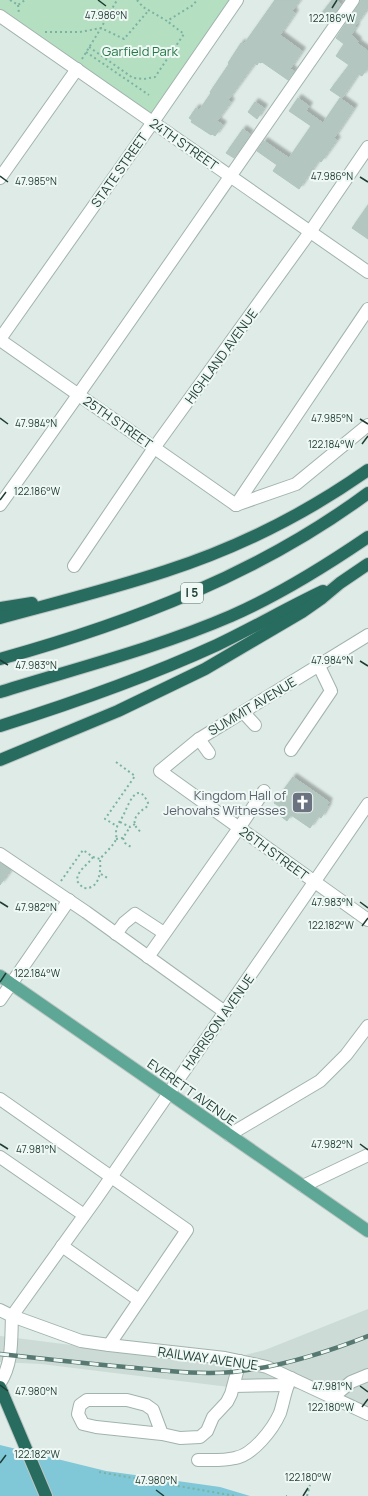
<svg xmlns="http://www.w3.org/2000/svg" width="368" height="1496" viewBox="0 0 368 1496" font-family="Manrope,sans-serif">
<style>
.built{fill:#ccdbd5}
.green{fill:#b4dfc1}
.water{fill:#80c7d7}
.building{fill:#b3c6bf;stroke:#b0c6bd;filter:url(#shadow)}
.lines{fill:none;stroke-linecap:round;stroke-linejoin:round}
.minor-casing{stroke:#a1b3ad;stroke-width:14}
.major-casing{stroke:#bcc5c2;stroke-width:14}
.highway-casing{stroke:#bcc5c2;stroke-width:14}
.path{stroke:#7bb2a3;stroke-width:2;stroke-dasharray:2 3;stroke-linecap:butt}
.minor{stroke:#fff;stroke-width:12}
.major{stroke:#5ea695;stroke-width:12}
.highway{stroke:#276c5f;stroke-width:12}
.rail-casing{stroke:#587971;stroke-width:4.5}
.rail{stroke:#eff8f4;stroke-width:3;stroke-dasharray:9;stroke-linecap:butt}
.ticks{fill:none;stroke:#1e3d35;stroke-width:1.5}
.labels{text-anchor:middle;stroke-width:4;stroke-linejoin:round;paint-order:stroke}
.shield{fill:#eff8f4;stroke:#5d756e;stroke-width:1}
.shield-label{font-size:12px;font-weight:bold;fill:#1e3d35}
.park-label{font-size:13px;fill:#247847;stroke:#eff8f4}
.street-label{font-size:13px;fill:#1e3d35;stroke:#eff8f4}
.worship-label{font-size:13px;fill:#5b616d;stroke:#eff8f4;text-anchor:end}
.ticks-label{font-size:10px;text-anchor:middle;fill:#1e3d35;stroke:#eff8f4;stroke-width:4;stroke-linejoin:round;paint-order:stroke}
</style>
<defs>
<filter id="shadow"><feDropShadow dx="3.5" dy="-3.5" stdDeviation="1" flood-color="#0004"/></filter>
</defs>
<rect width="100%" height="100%" fill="#deebe6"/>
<g class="built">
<polygon points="368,1309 368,1375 351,1382 270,1392 41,1364 0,1362 0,1336 190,1360 225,1360 265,1350"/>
<polygon points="368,1382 368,1414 333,1397"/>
</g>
<polygon class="green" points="0,0 237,0 153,122 0,16"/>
<polygon class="water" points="0,1445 106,1471 220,1487 250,1496 0,1496"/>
<g class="building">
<polygon points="275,0 300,0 292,11 295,13 280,35 302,51 290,69 294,71 288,80 262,62 261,63 259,62 257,65 255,63 228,100 231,102 217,121 223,125 215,136 212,134 211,135 191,122 192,120 189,118 196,108 199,110 200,109 211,93 210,92 229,64 228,63 241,43 244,44"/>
<polygon points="332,0 336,0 341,4 327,24 318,18"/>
<polygon points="361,0 368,0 368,8 355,26 356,27 351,35 358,41 357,43 368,51 368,67 362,76 358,74 342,98 330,90 349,65 336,56 344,44 336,38 359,4"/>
<polygon points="298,98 309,106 306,111 323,123 340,98 354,108 334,138 337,140 321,162 319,160 299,189 273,171 277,165 257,151 264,141 289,158 311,126 289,111"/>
<polygon points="255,102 264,108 257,119 248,112"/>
<polygon points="243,129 250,134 234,158 226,153"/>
<polygon points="368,205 368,239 352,228"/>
<polygon points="293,777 329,802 327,805 328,806 321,818 318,816 310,828 291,815 287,821 278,814 282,808 274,803"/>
<polygon points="0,863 11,870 0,885"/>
</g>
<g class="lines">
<defs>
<g id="minor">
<polyline points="0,16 368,272"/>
<polyline points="0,178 77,69"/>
<polyline points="0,339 153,122 237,0"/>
<polyline points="0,340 236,505"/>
<path d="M0 505C120 338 235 168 353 0"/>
<polyline points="236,505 368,309"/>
<polyline points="236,505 296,484 368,425"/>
<polyline points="74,566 154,448 310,232 368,147"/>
<polyline points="368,635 199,739 160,771 368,920"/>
<polyline points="243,712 255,725"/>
<polyline points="199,739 209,753"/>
<polyline points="291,750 331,691 319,666"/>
<polyline points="0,854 86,912 225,1012"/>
<polyline points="116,934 124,923 135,914 164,933"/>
<polyline points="148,957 239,828 264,791"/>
<polyline points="0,1000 69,900"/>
<polyline points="0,1099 187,1230 109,1345"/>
<polyline points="229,1135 320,1081 346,1055 368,1026"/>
<polyline points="0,1157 84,1215"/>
<polyline points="303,1186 368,1155"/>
<polyline points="62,1246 139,1300"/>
<polyline points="0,1310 12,1316 81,1341 109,1345 225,1358 267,1367 368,1414"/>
<polyline points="12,1316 96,1199 368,804"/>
<path d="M0 1383C13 1363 11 1339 12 1316"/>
<polyline points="234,1386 287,1385"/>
<polyline points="333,1397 351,1382 368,1375"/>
<polyline points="162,1434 153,1410 146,1405 127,1400 87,1400 80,1405 78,1414 83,1424 96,1427 162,1434 180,1438 200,1437 207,1431 213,1417 227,1402 231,1394 240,1361"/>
<path d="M198 1460C210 1460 223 1461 235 1458 253 1455 273 1429 280 1413 284 1401 285 1389 291 1378"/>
</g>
<polyline id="major" points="0,976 368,1231"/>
<g id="highway">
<polyline points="0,608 32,603"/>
<path d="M0 618C55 603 111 589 166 571 237 548 307 513 368 470"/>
<path d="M0 659C130 623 259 574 368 493"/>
<path d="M0 692C77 668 157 648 231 616 279 595 324 567 368 537"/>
<path d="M0 726C73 703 147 677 217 645 253 628 287 608 323 591"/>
<polyline points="0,760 118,711 205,669 302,612 322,598 340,583 368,564"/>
<polyline points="0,1387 46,1496"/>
</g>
</defs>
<use href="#minor" class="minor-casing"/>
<use href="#major" class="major-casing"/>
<use href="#highway" class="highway-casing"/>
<g class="path">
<polyline points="10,0 18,5 25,0"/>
<polyline points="137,0 143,7 167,21 193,5 197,0"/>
<polyline points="18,5 19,14"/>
<polyline points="45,32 80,32 101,28 117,0"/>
<polyline points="89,47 133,78 144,79 155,77 184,34 167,21"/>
<polyline points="86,52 149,95"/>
<polyline points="82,59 101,28 124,39 149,10"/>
<polyline points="116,762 135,776 105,819 117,826"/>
<polyline points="120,822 130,827 135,824"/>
<polyline points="123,838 125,843 131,847"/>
<polyline points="116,839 123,838 130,827"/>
<path d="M93 857C87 866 77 870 77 881L83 888C100 890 101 871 100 859"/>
<polyline points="101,874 109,879"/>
<path d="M61 881 83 850 93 857 100 859C104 854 115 844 116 839 117 835 115 831 117 827 118 823 121 820 123 816 128 806 137 778 148 803V806C137 813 128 822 141 832"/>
<polyline points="99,1472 235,1496"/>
<polyline points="286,1496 287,1496"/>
<polyline points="307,1496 310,1485"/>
</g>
<use href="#minor" class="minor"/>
<use href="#major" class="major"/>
<use href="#highway" class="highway"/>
<defs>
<path id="rail" d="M0 1354C45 1359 91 1364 136 1368 168 1371 201 1375 233 1372 280 1367 325 1353 368 1336"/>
</defs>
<use href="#rail" class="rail-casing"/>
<use href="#rail" class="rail"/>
</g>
<path class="ticks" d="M98 0 106 6M332 8 337 0M0 176 8 182M360 177 368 182M0 418 8 424M360 419 368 424M362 444 368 436M0 500 6 492M0 660 8 665M360 661 368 666M0 902 8 907M360 902 368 908M362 926 368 918M0 982 6 973M0 1144 8 1149M360 1144 368 1150M0 1385 8 1391M360 1386 368 1392M362 1407 368 1399M0 1463 6 1455M156 1490 164 1496M303 1496 308 1488"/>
<defs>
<symbol id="church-square" viewBox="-11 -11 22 22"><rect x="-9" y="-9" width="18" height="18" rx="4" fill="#6b7280" stroke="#eff8f4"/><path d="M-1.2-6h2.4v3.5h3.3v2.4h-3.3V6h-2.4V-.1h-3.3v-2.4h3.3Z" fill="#fff"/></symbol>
</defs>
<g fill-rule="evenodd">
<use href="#church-square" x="290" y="790" width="25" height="25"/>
</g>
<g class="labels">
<rect class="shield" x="181" y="583" width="22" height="20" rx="3"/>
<g class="shield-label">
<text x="192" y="597">I 5</text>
</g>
<g class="park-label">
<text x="140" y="56">Garfield Park</text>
</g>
<g class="street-label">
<text transform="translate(184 144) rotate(35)" y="5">24TH STREET</text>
<text transform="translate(119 170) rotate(-55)" y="5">STATE STREET</text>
<text transform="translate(221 356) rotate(-54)" y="5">HIGHLAND AVENUE</text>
<text transform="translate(118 422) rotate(35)" y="5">25TH STREET</text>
<text transform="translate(252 706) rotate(-31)" y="5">SUMMIT AVENUE</text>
<text transform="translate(274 853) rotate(36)" y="5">26TH STREET</text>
<text transform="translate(218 1022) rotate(-55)" y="5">HARRISON AVENUE</text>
<text transform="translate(192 1092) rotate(35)" y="5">EVERETT AVENUE</text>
<text transform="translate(208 1358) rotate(8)" y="5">RAILWAY AVENUE</text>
</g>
<g class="worship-label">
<text x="286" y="800">Kingdom Hall of<tspan x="286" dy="15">Jehovahs Witnesses</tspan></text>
</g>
</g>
<g class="ticks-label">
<text x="106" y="19">47.986°N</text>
<text x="332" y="22">122.186°W</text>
<text x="332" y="180">47.986°N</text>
<text x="36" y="185">47.985°N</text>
<text x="332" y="422">47.985°N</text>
<text x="36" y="427">47.984°N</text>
<text x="331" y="448">122.184°W</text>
<text x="37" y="495">122.186°W</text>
<text x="332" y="664">47.984°N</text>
<text x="36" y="669">47.983°N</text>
<text x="332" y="906">47.983°N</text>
<text x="36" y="911">47.982°N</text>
<text x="331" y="929">122.182°W</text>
<text x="37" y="977">122.184°W</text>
<text x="332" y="1148">47.982°N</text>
<text x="36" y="1153">47.981°N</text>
<text x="332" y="1390">47.981°N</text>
<text x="36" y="1395">47.980°N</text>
<text x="331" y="1411">122.180°W</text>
<text x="37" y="1458">122.182°W</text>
<text x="308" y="1481">122.180°W</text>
<text x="156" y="1484">47.980°N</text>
</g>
</svg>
